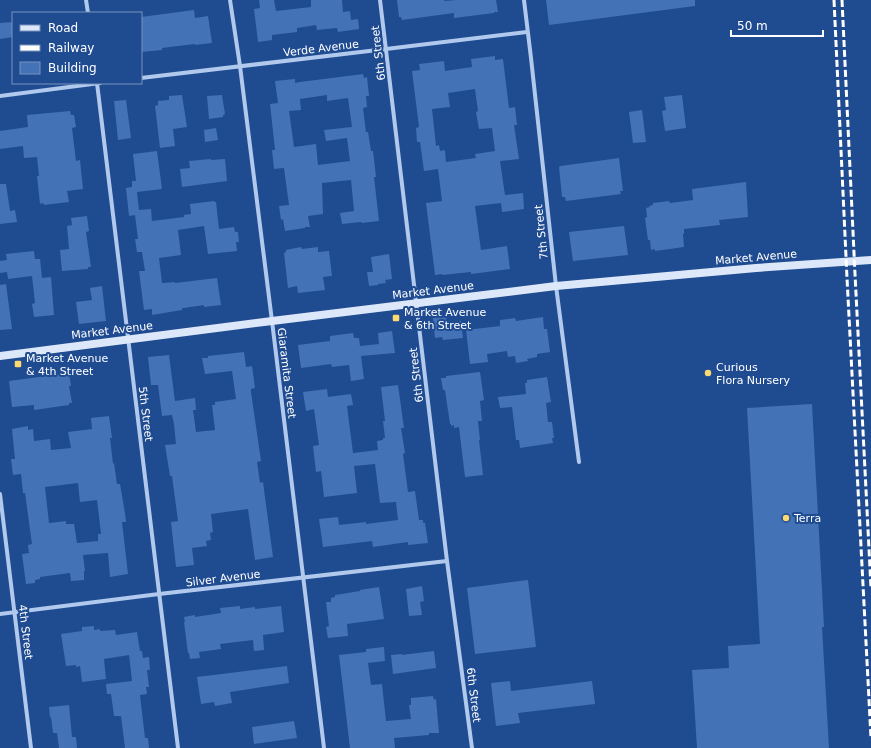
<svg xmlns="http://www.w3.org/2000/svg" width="871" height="748" viewBox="0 0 871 748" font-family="'DejaVu Sans',sans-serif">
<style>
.building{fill:#4372b7;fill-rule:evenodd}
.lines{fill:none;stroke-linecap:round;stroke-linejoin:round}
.street{stroke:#b0c9ed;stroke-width:4}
.secondary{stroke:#dce8fa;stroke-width:8}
.rail{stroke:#fff;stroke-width:3;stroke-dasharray:7 3;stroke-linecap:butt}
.poi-dot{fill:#fcda70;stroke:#1f4b91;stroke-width:1.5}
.labels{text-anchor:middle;stroke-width:4;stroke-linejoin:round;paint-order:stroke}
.street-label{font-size:11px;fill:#fff;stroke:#1f4b91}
.poi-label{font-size:11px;fill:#fff;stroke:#1f4b91;text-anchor:start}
</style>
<rect width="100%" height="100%" fill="#1f4b91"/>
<g class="building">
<polygon points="259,0 274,0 276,11 311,7 311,0 342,0 343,12 350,11 351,20 358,19 359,29 338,32 337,28 317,30 316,25 297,28 297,32 272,35 272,40 258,42 254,9 260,8"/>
<polygon points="397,0 444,0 445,1 456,0 496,0 498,12 494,12 494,13 454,18 454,13 402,20 401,17 399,17"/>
<polygon points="546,0 695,0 695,6 549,25"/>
<polygon points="194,10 195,18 208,16 212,43 195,45 195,44 162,48 162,50 141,52 141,17"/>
<polygon points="13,22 13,37 0,39 0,23"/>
<path d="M495 56V60L503 59 509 108 515 107 517 125H514L519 159 500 161 505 195 523 193 524 209 502 212 501 203 475 206 481 250 507 246 510 269 471 274V272L442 275V274L435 275 426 203 442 201 438 169 424 171 420 142H417L416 128 419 127 412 71 420 70 419 64 444 61 445 71 472 67 471 59ZM475 89 478 111 476 112 479 129 492 128 495 151 475 154 476 158 446 162 445 150 440 151 439 145 436 146 432 109 450 107 448 93Z"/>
<path d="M363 74 364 78 367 77 369 96H366L367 107 363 108 366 132H368L371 151H373L376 177H374L379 221 362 223 361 222 342 224 340 213 354 211 351 180 322 183 323 214 308 216 310 227H305V228L285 231 283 219 281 220 279 206 289 205 284 168 274 169 272 150H275L270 104 278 103 275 81 295 79V83L300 82ZM327 95V101L348 98 352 127 324 130 326 141 347 138 350 161 318 165 316 144 294 147 289 111 301 110 300 99Z"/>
<polygon points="182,95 187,127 173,129 175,146 160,148 155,106 158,105 158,101 169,100 169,96"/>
<polygon points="222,95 225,114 223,115 223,117 209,119 207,96"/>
<polygon points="682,95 686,128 665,131 662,111 666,110 664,97"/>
<polygon points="126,100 131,138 118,140 114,101"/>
<polygon points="642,110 646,142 633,143 629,112"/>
<polygon points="70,111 71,115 74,115 76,127 72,128 76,161 80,160 83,189 67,191 69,202 44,205 43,203 40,204 37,176 39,176 37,157 24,158 23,146 0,149 0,131 28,127 27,115"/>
<polygon points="216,128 218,140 205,142 204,130"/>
<polygon points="157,151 162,189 137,192 139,210 151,209 152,221 184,217 184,215 191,214 190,204 214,201 215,202 216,202 219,229 234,227 235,232 238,232 239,242 236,242 237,251 208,254 204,226 178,230 181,255 159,258 162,283 175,282 175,283 217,278 221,305 204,307 204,305 184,308 182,308 182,310 152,315 152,309 144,310 139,271 145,271 142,252 137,252 135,239 138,239 135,215 129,216 126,188 132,187 132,181 136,181 133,154"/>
<polygon points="619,158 623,191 620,191 621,194 566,201 565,197 562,197 559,167 561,166"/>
<polygon points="211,159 211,160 225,159 227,181 182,187 180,169 190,168 189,161"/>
<polygon points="746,182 748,217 719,220 720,225 684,229 684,234 683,234 684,247 655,251 655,249 651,250 650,240 648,240 645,218 647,217 646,208 650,207 649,206 653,205 653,203 669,201 670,203 693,200 692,189"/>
<polygon points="0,184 6,184 10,211 15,210 17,222 0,224"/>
<polygon points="87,216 89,231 86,232 91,267 88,267 88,269 62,271 60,250 69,249 67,226 72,225 71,218"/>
<polygon points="624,226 628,255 573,261 569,232"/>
<polygon points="301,247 302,249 318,247 318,252 329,251 332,276 323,277 325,290 298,293 297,286 288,288 284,253 286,252 286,250"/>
<polygon points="34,251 35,259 40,259 42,278 51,277 54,315 34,317 32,304 35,303 32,276 8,279 7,272 0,273 0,261 7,260 6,254"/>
<polygon points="389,254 392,279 385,280 386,283 378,284 378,285 369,286 367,272 373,272 371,257"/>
<polygon points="6,284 12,329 0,330 0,285"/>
<polygon points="102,286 106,321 79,324 76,302 92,300 90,288"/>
<polygon points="446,317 447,323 461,321 463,338 443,340 442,337 435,338 433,318"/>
<polygon points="543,317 544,329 547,329 550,352 537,354 537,357 527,359 528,361 516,363 515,356 508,357 507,351 487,354 488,362 470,364 466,330 500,326 500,320 515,318 516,321"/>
<polygon points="392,331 395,353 361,356 364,379 351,381 349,365 332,367 331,364 301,368 298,345 330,341 330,336 353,333 354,338 359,338 360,346 379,344 378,333"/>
<polygon points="244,352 246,367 252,366 255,388 251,389 251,392 261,461 257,462 260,483 263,482 273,557 255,560 248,509 211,514 213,532 210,533 211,540 206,541 207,546 192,548 194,565 176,567 171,522 178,521 172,476 170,476 165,445 176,444 174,424 172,415 162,416 158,385 151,385 148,357 169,355 175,401 195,398 196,410 193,410 196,432 215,430 212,405 215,405 215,402 236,399 232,371 205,374 202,358 208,358 208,356"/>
<polygon points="480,372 484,400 480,401 482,421 478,421 480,440 479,440 483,475 465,477 459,427 454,428 454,425 451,426 451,424 450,424 445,390 443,390 441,378 446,378 446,376"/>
<polygon points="69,373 71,386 69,386 72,403 69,403 69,405 34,410 34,405 12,407 9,381"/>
<polygon points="547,377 551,402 546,403 548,422 552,422 554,438 552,438 553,443 520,448 519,440 516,440 512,407 500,408 498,397 526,394 525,383 527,383 527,380"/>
<polygon points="398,385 404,428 401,428 405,453 403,454 408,492 415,491 419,520 423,520 423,523 425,523 428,543 408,545 408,542 373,547 372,541 323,547 319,519 338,517 339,525 366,522 366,524 398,520 396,502 380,503 375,464 354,466 357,493 324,497 321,471 316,472 313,446 319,445 314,409 306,411 303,392 327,389 328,397 351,394 353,405 347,406 353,453 378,450 377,441 383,440 383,438 385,438 383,421 385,421 381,387"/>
<polygon points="812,404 824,627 822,627 829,748 697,748 692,670 729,668 728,646 760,644 747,408"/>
<path d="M109 416 112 438H110L113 464 114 463 117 484H120L125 513 126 522H122L128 574 110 577 108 553 83 555 85 571H84V580L71 581 70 573 40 577V579L35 580V583L26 584 22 554 29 553 28 545 32 544 25 493H23L21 474 13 475 11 459H15L12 429 28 426V430L33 429 34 441 50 439 51 450 71 448 68 432 92 429 91 418ZM78 483 80 502 97 500 101 534H98V541L77 543 74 524H66V521L49 523 45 487Z"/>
<polygon points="528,580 536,647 475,654 467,588"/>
<polygon points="422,586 424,601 420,602 422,615 409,616 406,589"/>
<polygon points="379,587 384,619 347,624 348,636 328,638 326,627 329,626 326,602 331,602 331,598 335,597 335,595 360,591 360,590"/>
<polygon points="240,606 240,609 255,607 255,609 281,606 284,632 263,635 264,650 254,651 253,640 220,644 221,649 199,652 200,658 190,659 189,653 188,653 184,622 185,622 184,617 195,615 195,617 221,613 220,608"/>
<polygon points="94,626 94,630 100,629 100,631 115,630 116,635 137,632 140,651 142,651 143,658 149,657 150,670 147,670 149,687 146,687 147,694 140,695 145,738 148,738 149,748 125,748 121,716 114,716 111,694 107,694 106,684 132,681 129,655 104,659 106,679 82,682 80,666 76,667 76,665 66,666 61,634 82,631 82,627"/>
<polygon points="384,647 385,661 368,663 371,685 382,684 386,721 411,719 409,705 411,705 411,698 433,696 434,700 436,699 439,733 429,733 429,735 394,738 395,748 350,748 339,655 366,652 366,649"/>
<polygon points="434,651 436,668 393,674 391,655 402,654 402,655"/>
<polygon points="287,666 289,683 230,692 232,703 215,706 214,702 201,704 197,677"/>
<polygon points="510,681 511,691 592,681 595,704 518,713 520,723 496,726 491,683"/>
<polygon points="69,705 72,737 76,737 77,748 59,748 57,733 53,733 51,717 50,718 49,707"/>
<polygon points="294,721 297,738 254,744 252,727"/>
</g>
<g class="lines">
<g class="street">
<polyline points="86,0 88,13"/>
<polyline points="230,0 240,66 272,321 324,748"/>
<polyline points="380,0 447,561 472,748"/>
<polyline points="524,0 531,58 556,286 579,462"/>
<polyline points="141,78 386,49 527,32"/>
<polyline points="97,83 178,748"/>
<polyline points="0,96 100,83"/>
<polyline points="0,494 31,748"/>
<polyline points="0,614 159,594 447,561"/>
</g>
<polyline class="secondary" points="0,356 272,321 556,286 756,268 871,260"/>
<g class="rail">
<polyline points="834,0 847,278 871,738"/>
<polyline points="842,0 855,274 871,588"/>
</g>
</g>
<g class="poi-dot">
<rect x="392" y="314" width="8" height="8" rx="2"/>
<rect x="14" y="360" width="8" height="8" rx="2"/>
<circle cx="708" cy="373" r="4"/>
<circle cx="786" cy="518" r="4"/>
</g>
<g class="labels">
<g class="street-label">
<text transform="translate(321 48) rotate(-7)" y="4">Verde Avenue</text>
<text transform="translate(378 53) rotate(-97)" y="4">6th Street</text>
<text transform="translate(541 232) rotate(-96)" y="4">7th Street</text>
<text transform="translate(756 257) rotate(-5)" y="4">Market Avenue</text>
<text transform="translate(433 290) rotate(-7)" y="4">Market Avenue</text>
<text transform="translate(112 330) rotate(-7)" y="4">Market Avenue</text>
<text transform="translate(287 373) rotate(83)" y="4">Giaramita Street</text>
<text transform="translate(416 375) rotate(-97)" y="4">6th Street</text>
<text transform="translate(146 414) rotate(83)" y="4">5th Street</text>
<text transform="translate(223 578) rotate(-7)" y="4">Silver Avenue</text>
<text transform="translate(26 632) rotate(83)" y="4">4th Street</text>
<text transform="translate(474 695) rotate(83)" y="4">6th Street</text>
</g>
<g class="poi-label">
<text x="404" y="316">Market Avenue<tspan x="404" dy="13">&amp; 6th Street</tspan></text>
<text x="26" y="362">Market Avenue<tspan x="26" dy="13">&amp; 4th Street</tspan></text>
<text x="716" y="371">Curious<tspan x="716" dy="13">Flora Nursery</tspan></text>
<text x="794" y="522">Terra</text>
</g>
</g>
<rect x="12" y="12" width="130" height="72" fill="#1f4b91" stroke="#7993bd"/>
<rect x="20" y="25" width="20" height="6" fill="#dce8fa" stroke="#7993bd"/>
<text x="48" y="32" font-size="12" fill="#ffffff">Road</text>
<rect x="20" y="45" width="20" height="6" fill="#ffffff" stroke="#7993bd"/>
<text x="48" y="52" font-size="12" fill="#ffffff">Railway</text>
<rect x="20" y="62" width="20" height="12" fill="#4372b7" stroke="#7993bd"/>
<text x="48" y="72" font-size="12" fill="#ffffff">Building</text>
<path d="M731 30v6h92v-6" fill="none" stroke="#ffffff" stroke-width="2"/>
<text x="737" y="30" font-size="12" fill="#ffffff" stroke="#1f4b91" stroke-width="3" paint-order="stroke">50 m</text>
</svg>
